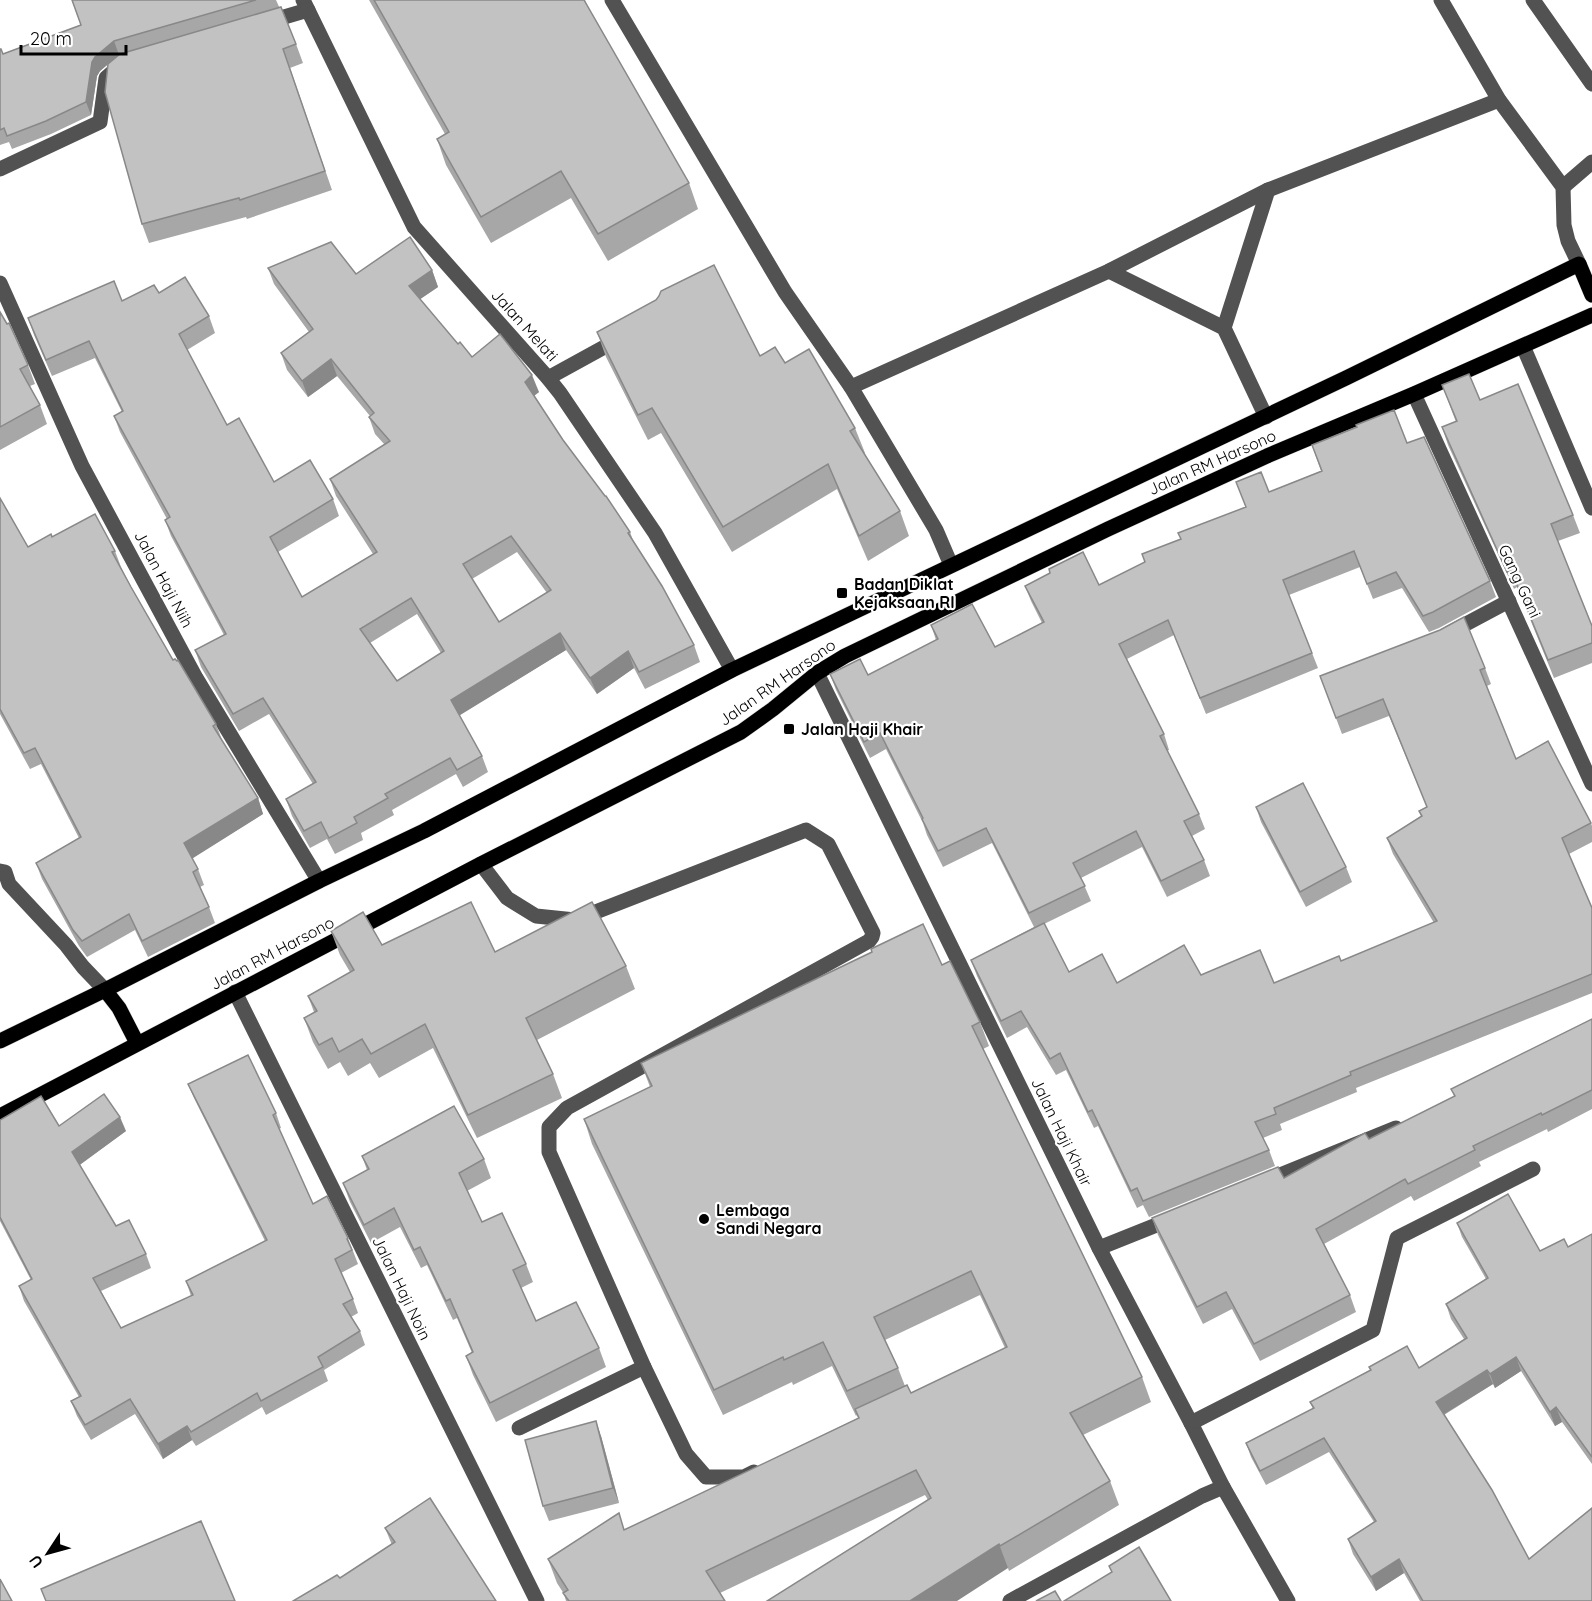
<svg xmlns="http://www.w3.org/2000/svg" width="1592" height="1601" viewBox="0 0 1592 1601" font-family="Quicksand,sans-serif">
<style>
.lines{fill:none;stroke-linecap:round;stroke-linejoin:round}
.major-casing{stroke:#dbdbdb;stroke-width:16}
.minor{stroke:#525252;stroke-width:15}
.major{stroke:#000;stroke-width:15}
.wall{fill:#a7a7a7;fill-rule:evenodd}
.shaded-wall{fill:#888}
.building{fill:#c2c2c2;stroke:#888;stroke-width:1.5;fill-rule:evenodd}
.poi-dot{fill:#000;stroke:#fff;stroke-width:2}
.labels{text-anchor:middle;stroke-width:4.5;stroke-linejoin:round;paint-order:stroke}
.street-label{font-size:16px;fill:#000;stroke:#fff}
.poi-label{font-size:16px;font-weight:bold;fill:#000;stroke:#fff;text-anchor:start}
</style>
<rect width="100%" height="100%" fill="#fff"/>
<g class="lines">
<defs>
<g id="major">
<polyline points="105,990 119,1008 137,1043"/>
<polyline points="0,1041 105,990 319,881 424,831 732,670 1346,378 1579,264 1592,295"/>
<polyline points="0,1116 481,864 741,732 773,709 817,673 845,656 1108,529 1267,456 1414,394 1592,315"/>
</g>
</defs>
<use href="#major" class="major-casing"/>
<g class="minor">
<polyline points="303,0 414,227 548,378 560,393 655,533 732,670"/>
<polyline points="612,0 785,292 851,387 1109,271 1268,190 1499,100"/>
<polyline points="1441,0 1499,100 1563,187 1564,225 1568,241 1579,264"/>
<polyline points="1533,0 1592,84"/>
<polyline points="267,22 308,10"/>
<polyline points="0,169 100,122 106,78 121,65"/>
<polyline points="1563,187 1592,162"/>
<polyline points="1109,271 1224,328 1266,417"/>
<polyline points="0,283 82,466 196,678 319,881"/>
<polyline points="1224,328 1268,190"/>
<polyline points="1523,346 1592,508"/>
<polyline points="548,378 619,339"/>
<polyline points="851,387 936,530 951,565"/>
<polyline points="1414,394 1592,784"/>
<polyline points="1449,633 1509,601"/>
<polyline points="817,673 1099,1248 1191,1423 1223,1487 1288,1601"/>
<polyline points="481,864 507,898 536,916 575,920 806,830 828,844 873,933 872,937 869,941 567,1108 549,1127 549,1152 644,1367 686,1454 706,1477 744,1477 754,1472"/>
<polyline points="0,871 5,872 9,884 66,945 83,967 105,990"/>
<polyline points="235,992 537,1601"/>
<polyline points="1263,1182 1396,1128"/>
<polyline points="1099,1248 1174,1218"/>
<polyline points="1191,1423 1373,1330 1397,1238 1533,1169"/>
<polyline points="519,1428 644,1367"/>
<polyline points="1010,1601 1202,1496 1223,1487"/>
</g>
<use href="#major" class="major"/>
</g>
<g class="wall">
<polygon points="72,0 276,0 296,44 303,63 290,68 332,190 247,219 246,217 149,243 142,224 114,59 100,71 97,76 91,115 51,134 12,149 9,142 0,145 0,49 3,54 81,25"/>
<polygon points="369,0 585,0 587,6 689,183 698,209 608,261 571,198 491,243 446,165 437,139 445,134"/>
<path d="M268 268 356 274 432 270 438 287 420 299 458 344 472 357 539 392 534 396 563 440 630 532 634 543 694 645 700 662 645 689 634 668 597 694 566 650 459 715 482 756 488 772 463 787 456 774 392 810 394 815 361 833 363 840 335 854 327 839 310 848 292 816 286 799 313 784 269 714 239 731 201 667 195 650 224 635 171 536 165 520 167 519 120 432 114 416 122 412 95 358 52 376 34 335 28 318 159 293 209 316 215 333 187 350 227 425 274 482 333 499 339 516 278 552 302 597 373 554 336 496 330 479 385 445 375 434 369 417 370 416 337 376 308 397 287 370 281 353 309 332 274 284ZM517 552 547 593 499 622 472 579ZM417 614 441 653 397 681 370 643Z"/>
<polygon points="0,312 28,365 35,384 30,386 40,405 47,424 0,450"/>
<polygon points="597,332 760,356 785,363 855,428 865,453 864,453 900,511 909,536 868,561 837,489 732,552 661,433 648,440 606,357"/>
<polygon points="1442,385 1480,400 1573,515 1580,533 1558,541 1592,626 1592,663 1554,678 1517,587 1514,589 1448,445 1442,427 1456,422"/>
<polygon points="1407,443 1490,581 1496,597 1439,628 1429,632 1402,588 1373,599 1360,567 1289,595 1318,668 1206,714 1174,635 1127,659 1164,734 1169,750 1167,751 1199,814 1205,829 1192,836 1204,860 1210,876 1167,897 1142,847 1081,878 1091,901 1044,924 1069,972 1117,983 1201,975 1274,983 1341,961 1434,923 1393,854 1387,838 1421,816 1419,811 1427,807 1389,716 1342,734 1320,676 1485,668 1491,684 1487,686 1516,759 1591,823 1592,826 1592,842 1569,854 1592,908 1592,993 1356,1088 1357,1092 1280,1124 1282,1130 1263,1138 1269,1150 1275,1166 1149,1217 1143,1205 1137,1208 1098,1126 1094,1128 1066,1070 1056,1075 1027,1027 1007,1038 977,976 971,960 1034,927 992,843 943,867 927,835 923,823 886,749 870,758 836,690 830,674 868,675 936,640 931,625 995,647 1042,623 1031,601 1025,586 1050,573 1099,585 1145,562 1181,539 1246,507 1236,482 1269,492 1321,471 1312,445"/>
<polygon points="0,498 28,547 52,537 115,551 121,567 131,587 173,660 216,724 222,740 258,798 263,814 192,858 198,869 204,885 200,887 209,907 215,923 148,957 135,930 87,957 79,946 42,879 36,863 79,838 41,764 30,769 0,714"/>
<polygon points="1256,807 1346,867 1352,882 1306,907 1261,822"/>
<polygon points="331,931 382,945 495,952 626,966 635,989 537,1040 553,1074 562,1098 477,1138 433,1048 379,1078 370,1063 348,1076 340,1062 328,1069 313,1042 304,1018 314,1012 308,996 350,972 340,955"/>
<path d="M942 965 980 1022 989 1046 983 1049 1142 1377 1151 1402 1083 1435 1110 1481 1119 1505 1009 1571 1008 1568 928 1500 925 1495 720 1593 725 1601H566L564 1594 557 1583 548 1559 625 1530 858 1418 857 1415 856 1416 832 1366 793 1385 792 1382 723 1415 592 1144 584 1119 650 1087 641 1063ZM980 1295 1005 1348 911 1393 905 1386 898 1368 885 1340Z"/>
<polygon points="1592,1019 1592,1109 1548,1132 1547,1129 1479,1162 1481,1166 1414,1201 1411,1196 1324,1244 1350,1295 1356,1312 1260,1361 1232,1309 1203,1324 1158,1235 1152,1218 1284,1178 1369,1139 1454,1096 1451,1089"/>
<polygon points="188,1084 276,1113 281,1128 279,1129 313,1204 348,1238 358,1264 341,1273 353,1299 358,1313 351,1317 360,1331 365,1345 324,1370 328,1381 266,1415 262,1407 196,1446 192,1440 163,1459 135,1414 91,1440 77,1416 71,1401 79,1397 24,1301 19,1286 31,1280 0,1221 0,1120 126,1131 79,1165 116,1226 146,1254 151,1268 101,1291 121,1328 191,1296 186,1281 265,1241 194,1098"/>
<polygon points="362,1156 484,1159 491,1178 467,1191 482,1222 526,1264 533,1282 521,1288 536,1321 599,1348 606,1367 496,1422 473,1375 466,1356 472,1353 457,1318 453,1320 427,1265 421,1268 400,1227 371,1243 350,1202 343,1183 367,1170"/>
<polygon points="1457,1223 1540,1251 1568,1247 1592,1234 1592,1464 1562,1422 1555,1426 1521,1371 1495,1388 1493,1384 1444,1415 1529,1559 1592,1601 1420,1601 1404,1573 1376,1591 1353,1554 1348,1539 1374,1522 1329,1452 1266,1485 1251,1457 1246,1443 1313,1409 1310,1402 1370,1370 1369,1367 1419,1368 1464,1339 1451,1319 1446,1304 1486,1279 1462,1237"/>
<polygon points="601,1436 619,1503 549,1521 543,1506"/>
<polygon points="385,1528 496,1601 340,1578 392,1545"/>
</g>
<g class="shaded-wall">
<polygon points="114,41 119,55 100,71 97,76 91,115 86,102 92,62 95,57"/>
<polygon points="432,270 438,287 416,302 409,286"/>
<polygon points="331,359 337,376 308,397 302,381"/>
<polygon points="532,375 539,392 531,398 525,382"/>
<polygon points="560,633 566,650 457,717 451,700"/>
<polygon points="628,651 634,668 597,694 590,678"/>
<polygon points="258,798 263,814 190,860 184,843"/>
<polygon points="120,1117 126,1131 77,1167 72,1152"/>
<polygon points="1516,1357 1521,1371 1495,1388 1490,1374"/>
<polygon points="1487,1370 1493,1384 1441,1416 1436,1402"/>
<polygon points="1556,1407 1562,1422 1555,1426 1550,1412"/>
<polygon points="596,1421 601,1436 619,1503 613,1488"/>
<polygon points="187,1426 192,1440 163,1459 158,1444"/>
<polygon points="999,1544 1008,1568 957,1601 910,1601"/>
<polygon points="1399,1559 1404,1573 1376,1591 1371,1577"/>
</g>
<g class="building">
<polygon points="72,0 256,0 114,41 95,57 92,62 86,102 46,121 7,136 4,128 0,130 0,49 1,49 3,54 81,25"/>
<polygon points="374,0 584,0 689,183 598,234 561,171 481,217 437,139 449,132"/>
<polygon points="281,7 296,44 283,49 325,171 240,200 239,198 142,224 105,92 108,64 120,54"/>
<path d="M410 237 432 270 409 286 458 344 460 342 472 357 500 334 532 375 525 382 563 440 605 496H606L630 532 628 533 662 586 694 645 639 672 628 651 590 678 560 633 451 700 482 756 457 770 450 758 385 794 388 798 354 817 357 823 329 838 321 822 304 831 286 799 316 782 263 698 233 714 195 650 226 634 165 520 170 517 114 416 123 411 89 341 46 360 28 318 114 281 122 301 154 285 159 293 185 277 209 316 179 334 227 425 239 418 274 482 310 460 333 499 270 537 302 597 377 552 330 479 390 441 369 417 374 413 331 359 302 381 281 353 313 329 268 268 331 242 356 274ZM511 536 551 590 499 622 463 564ZM411 598 444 651 397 681 360 629Z"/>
<polygon points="714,265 760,356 775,347 785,363 809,349 855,428 850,431 900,511 859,536 828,464 723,527 652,408 638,415 597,332 656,300 659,296 661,291"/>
<polygon points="0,312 7,324 9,323 28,365 20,369 40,405 0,427"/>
<polygon points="1469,374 1480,400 1518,384 1573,515 1551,524 1592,626 1592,643 1548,660 1511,570 1507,572 1442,427 1457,421 1442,385"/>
<polygon points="1394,410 1407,443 1424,437 1490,581 1433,612 1423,616 1396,572 1367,584 1354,551 1283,580 1312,653 1200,698 1168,620 1119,644 1164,734 1160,736 1199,814 1184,821 1204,860 1161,881 1136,831 1073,863 1085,886 1029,913 986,828 938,851 922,819 923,818 880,733 864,742 830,674 860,659 868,675 938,639 931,625 972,604 995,647 1044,622 1025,586 1050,573 1049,569 1083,552 1099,585 1145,562 1142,554 1181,539 1178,533 1246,507 1236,482 1261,472 1269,492 1322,471 1312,445 1357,427 1356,425"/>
<polygon points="0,498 28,547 51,534 52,537 95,514 115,551 112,552 131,587 173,660 175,659 177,661 178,660 216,724 213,726 258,798 184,843 198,869 193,872 209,907 142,941 129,914 82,941 73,930 36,863 81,837 35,748 24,753 0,709"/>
<polygon points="1464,617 1485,668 1480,670 1516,759 1548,741 1591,823 1562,838 1592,908 1592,974 1350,1072 1351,1075 1274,1108 1276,1114 1255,1122 1269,1150 1143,1201 1137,1188 1131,1191 1092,1110 1088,1112 1060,1053 1050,1059 1021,1011 1001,1021 971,960 1044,923 1069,972 1102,954 1117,983 1184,945 1201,975 1260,950 1274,983 1339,956 1341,961 1437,921 1387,838 1422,816 1419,811 1427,807 1383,699 1336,718 1320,676 1440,630"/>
<polygon points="1303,783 1346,867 1300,892 1256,807"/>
<polygon points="471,902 495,952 592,902 626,966 526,1018 553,1074 468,1115 425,1024 371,1054 362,1039 339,1052 332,1038 319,1045 304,1018 317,1011 308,996 354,970 331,931 363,912 382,945"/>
<polygon points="923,924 942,965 950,961 980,1022 972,1026 1142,1377 1070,1413 1110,1481 1000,1546 999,1544 910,1601 767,1601 931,1498 916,1470 706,1571 725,1601 569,1601 563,1593 568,1590 548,1559 619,1513 624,1530 859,1418 855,1409 907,1385 911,1393 1007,1347 971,1271 874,1317 898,1368 847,1391 823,1342 784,1360 783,1357 714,1390 584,1119 652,1086 641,1063 872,952 871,949"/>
<polygon points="1592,1019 1592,1090 1542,1115 1541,1113 1473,1146 1475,1150 1408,1184 1405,1179 1316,1229 1350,1295 1254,1344 1226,1292 1197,1307 1152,1218 1278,1167 1284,1178 1365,1133 1369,1139 1455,1096 1451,1089"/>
<polygon points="248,1055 276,1113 273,1115 313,1204 327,1196 348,1238 347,1239 352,1250 335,1259 353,1299 343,1304 360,1331 318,1357 323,1367 261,1401 257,1393 191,1432 187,1426 158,1444 130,1399 85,1425 71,1401 81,1396 19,1286 32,1279 0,1217 0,1120 41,1096 59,1126 104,1094 120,1117 72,1152 116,1226 129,1220 146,1254 93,1278 121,1328 193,1295 186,1281 267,1240 188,1084"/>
<polygon points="454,1106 484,1159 459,1173 482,1222 502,1213 526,1264 513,1270 536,1321 576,1302 599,1348 490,1403 466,1356 473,1352 450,1299 446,1301 420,1247 414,1250 394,1208 364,1225 343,1183 369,1169 362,1156"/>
<polygon points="1508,1194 1540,1251 1564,1239 1568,1247 1592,1234 1592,1457 1556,1407 1550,1412 1516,1357 1490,1374 1487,1370 1436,1402 1492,1490 1529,1559 1592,1508 1592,1601 1423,1601 1399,1559 1371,1577 1348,1539 1376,1521 1324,1438 1260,1471 1246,1443 1314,1408 1310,1402 1371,1370 1369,1367 1407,1346 1419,1368 1467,1338 1446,1304 1488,1278 1457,1223"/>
<polygon points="596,1421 613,1488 543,1506 525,1440"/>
<polygon points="430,1498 496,1601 293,1601 337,1575 340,1578 395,1542 385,1528"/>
<polygon points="201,1521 235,1601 46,1601 41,1589"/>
<polygon points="1139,1547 1171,1601 1064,1601 1112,1572 1109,1566"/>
<polygon points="0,1579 12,1601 0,1601"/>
<polygon points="1055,1591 1061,1601 1036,1601"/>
</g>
<g class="poi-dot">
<rect x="836" y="587" width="12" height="12" rx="3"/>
<rect x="783" y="723" width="12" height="12" rx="3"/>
<circle cx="704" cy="1219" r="6"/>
</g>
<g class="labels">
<g class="street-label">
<text transform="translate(525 325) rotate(48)" y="6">Jalan Melati</text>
<text transform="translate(1212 462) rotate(-24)" y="6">Jalan RM Harsono</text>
<text transform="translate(164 579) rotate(62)" y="6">Jalan Haji Niih</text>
<text transform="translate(1520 581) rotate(65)" y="6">Gang Gani</text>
<text transform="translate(777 682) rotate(-35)" y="6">Jalan RM Harsono</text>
<text transform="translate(272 953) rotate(-28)" y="6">Jalan RM Harsono</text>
<text transform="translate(1062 1132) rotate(64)" y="6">Jalan Haji Khair</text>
<text transform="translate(402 1288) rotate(64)" y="6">Jalan Haji Noin</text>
</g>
<g class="poi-label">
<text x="854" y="590">Badan Diklat<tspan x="854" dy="18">Kejaksaan RI</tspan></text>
<text x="801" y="735">Jalan Haji Khair</text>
<text x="716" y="1216">Lembaga<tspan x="716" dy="18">Sandi Negara</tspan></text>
</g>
</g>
<g transform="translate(48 1553) rotate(234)" stroke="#ffffff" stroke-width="4.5" paint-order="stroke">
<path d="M0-4.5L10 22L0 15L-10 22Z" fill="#000000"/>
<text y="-9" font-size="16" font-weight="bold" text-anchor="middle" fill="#000000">U</text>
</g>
<path d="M21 45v9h105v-9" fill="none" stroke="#000000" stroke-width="3"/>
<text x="30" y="45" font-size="18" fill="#000000" stroke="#ffffff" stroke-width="4.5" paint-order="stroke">20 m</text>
</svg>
